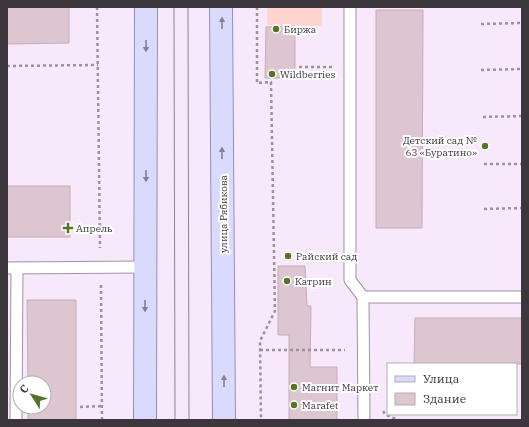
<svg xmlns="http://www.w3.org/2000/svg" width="529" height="427" viewBox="0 0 529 427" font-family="'IBM Plex Serif',serif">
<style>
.green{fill:#fdd4d0}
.building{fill:#ddc6cf;stroke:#c3adb6}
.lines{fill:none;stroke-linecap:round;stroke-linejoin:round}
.service-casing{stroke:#9f92a3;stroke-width:13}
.primary-casing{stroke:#9290ba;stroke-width:24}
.path{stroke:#9c929f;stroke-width:2.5;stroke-dasharray:3 3;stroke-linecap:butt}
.service{stroke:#fff;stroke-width:11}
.primary{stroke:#d9dafe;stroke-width:22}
.tram{stroke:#8d8490;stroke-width:1}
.oneway{fill:#838094}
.poi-dot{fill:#54742a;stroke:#fff;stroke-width:1.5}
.labels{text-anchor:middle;stroke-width:4;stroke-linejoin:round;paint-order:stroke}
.poi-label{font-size:10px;fill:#3c363d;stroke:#fff;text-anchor:start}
.street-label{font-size:10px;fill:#3c363d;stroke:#fff}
</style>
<rect width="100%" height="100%" fill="#f7e9fb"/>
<polygon class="green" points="267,7 322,7 322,26 267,25"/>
<g class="building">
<polygon points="7,7 69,7 69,43 7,44"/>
<polygon points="376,10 423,10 422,228 376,228"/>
<polygon points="295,26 295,78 265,78 266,27"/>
<rect x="7" y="186" width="63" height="51"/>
<polygon points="278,266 305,266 307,306 311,306 310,367 337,367 337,420 289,420 289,335 278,335"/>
<polygon points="27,300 76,300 76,420 28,420 28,407 44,407 44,383 28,383"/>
<polygon points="415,318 522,318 522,364 414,364"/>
</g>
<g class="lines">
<defs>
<g id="service">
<polyline points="350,7 350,280 363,297 364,420"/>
<polyline points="7,268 145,267"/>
<polyline points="363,297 522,297"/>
<polyline points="16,420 17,268"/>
</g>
<g id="primary">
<polyline points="221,7 224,420"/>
<polyline points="145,420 146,7"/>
</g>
</defs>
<use href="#service" class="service-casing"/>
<use href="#primary" class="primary-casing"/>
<g class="path">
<polyline points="97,7 100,248"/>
<polyline points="257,7 257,83 271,82 275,311 260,341 261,420"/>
<polyline points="481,24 522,23"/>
<polyline points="7,66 98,65"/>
<polyline points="299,67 333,67"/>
<polyline points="481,70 522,69"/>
<polyline points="483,117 522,116"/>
<polyline points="484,164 522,164"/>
<polyline points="484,209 522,208"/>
<polyline points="101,285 102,420"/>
<polyline points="260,350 345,350"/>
<polyline points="80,407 102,406"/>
<polyline points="383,411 386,415 399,420"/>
</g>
<use href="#service" class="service"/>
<use href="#primary" class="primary"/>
<g class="tram">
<polyline points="174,7 175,420"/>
<polyline points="188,7 189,420"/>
</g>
</g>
<defs><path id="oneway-solid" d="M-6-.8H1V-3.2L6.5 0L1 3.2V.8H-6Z"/></defs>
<g class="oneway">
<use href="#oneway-solid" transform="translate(222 23) rotate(-90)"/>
<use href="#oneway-solid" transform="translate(146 46) rotate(90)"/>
<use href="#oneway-solid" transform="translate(222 153) rotate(-90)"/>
<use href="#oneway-solid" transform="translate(146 176) rotate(90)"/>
<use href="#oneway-solid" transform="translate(145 306) rotate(90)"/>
<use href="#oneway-solid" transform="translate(224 381) rotate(-90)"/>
</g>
<g class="poi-dot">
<circle cx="276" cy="29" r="4"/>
<circle cx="272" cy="74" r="4"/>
<circle cx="485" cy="146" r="4"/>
<path d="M66 222h4v4h4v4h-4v4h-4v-4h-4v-4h4z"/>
<circle cx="288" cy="256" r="4"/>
<circle cx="287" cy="281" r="4"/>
<circle cx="294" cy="387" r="4"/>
<circle cx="294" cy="405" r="4"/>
</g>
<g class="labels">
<g class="poi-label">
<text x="284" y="33">Биржа</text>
<text x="280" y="78">Wildberries</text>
<text x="477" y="144" text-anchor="end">Детский сад №<tspan x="477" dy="12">63 «Буратино»</tspan></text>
<text x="76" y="232">Апрель</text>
<text x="296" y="260">Райский сад</text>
<text x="295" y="285">Катрин</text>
<text x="302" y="391">Магнит Маркет</text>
<text x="302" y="409">Marafet</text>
</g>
<g class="street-label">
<text transform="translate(223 214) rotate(-90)" y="4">улица Рябикова</text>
</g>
</g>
<rect width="529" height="427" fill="none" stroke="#3c363d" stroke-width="16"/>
<rect x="387" y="363" width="130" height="52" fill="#ffffff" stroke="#b1afb1"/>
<rect x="395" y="376" width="20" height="6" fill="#d9dafe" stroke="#b1afb1"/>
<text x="423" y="383" font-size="12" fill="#3c363d">Улица</text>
<rect x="395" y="393" width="20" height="12" fill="#ddc6cf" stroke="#b1afb1"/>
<text x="423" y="403" font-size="12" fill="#3c363d">Здание</text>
<g transform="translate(32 395) rotate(307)"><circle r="19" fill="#ffffff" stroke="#b1afb1"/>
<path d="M0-3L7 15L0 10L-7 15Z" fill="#54742a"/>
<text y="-6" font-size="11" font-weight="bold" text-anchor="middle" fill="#3c363d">С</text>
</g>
</svg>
